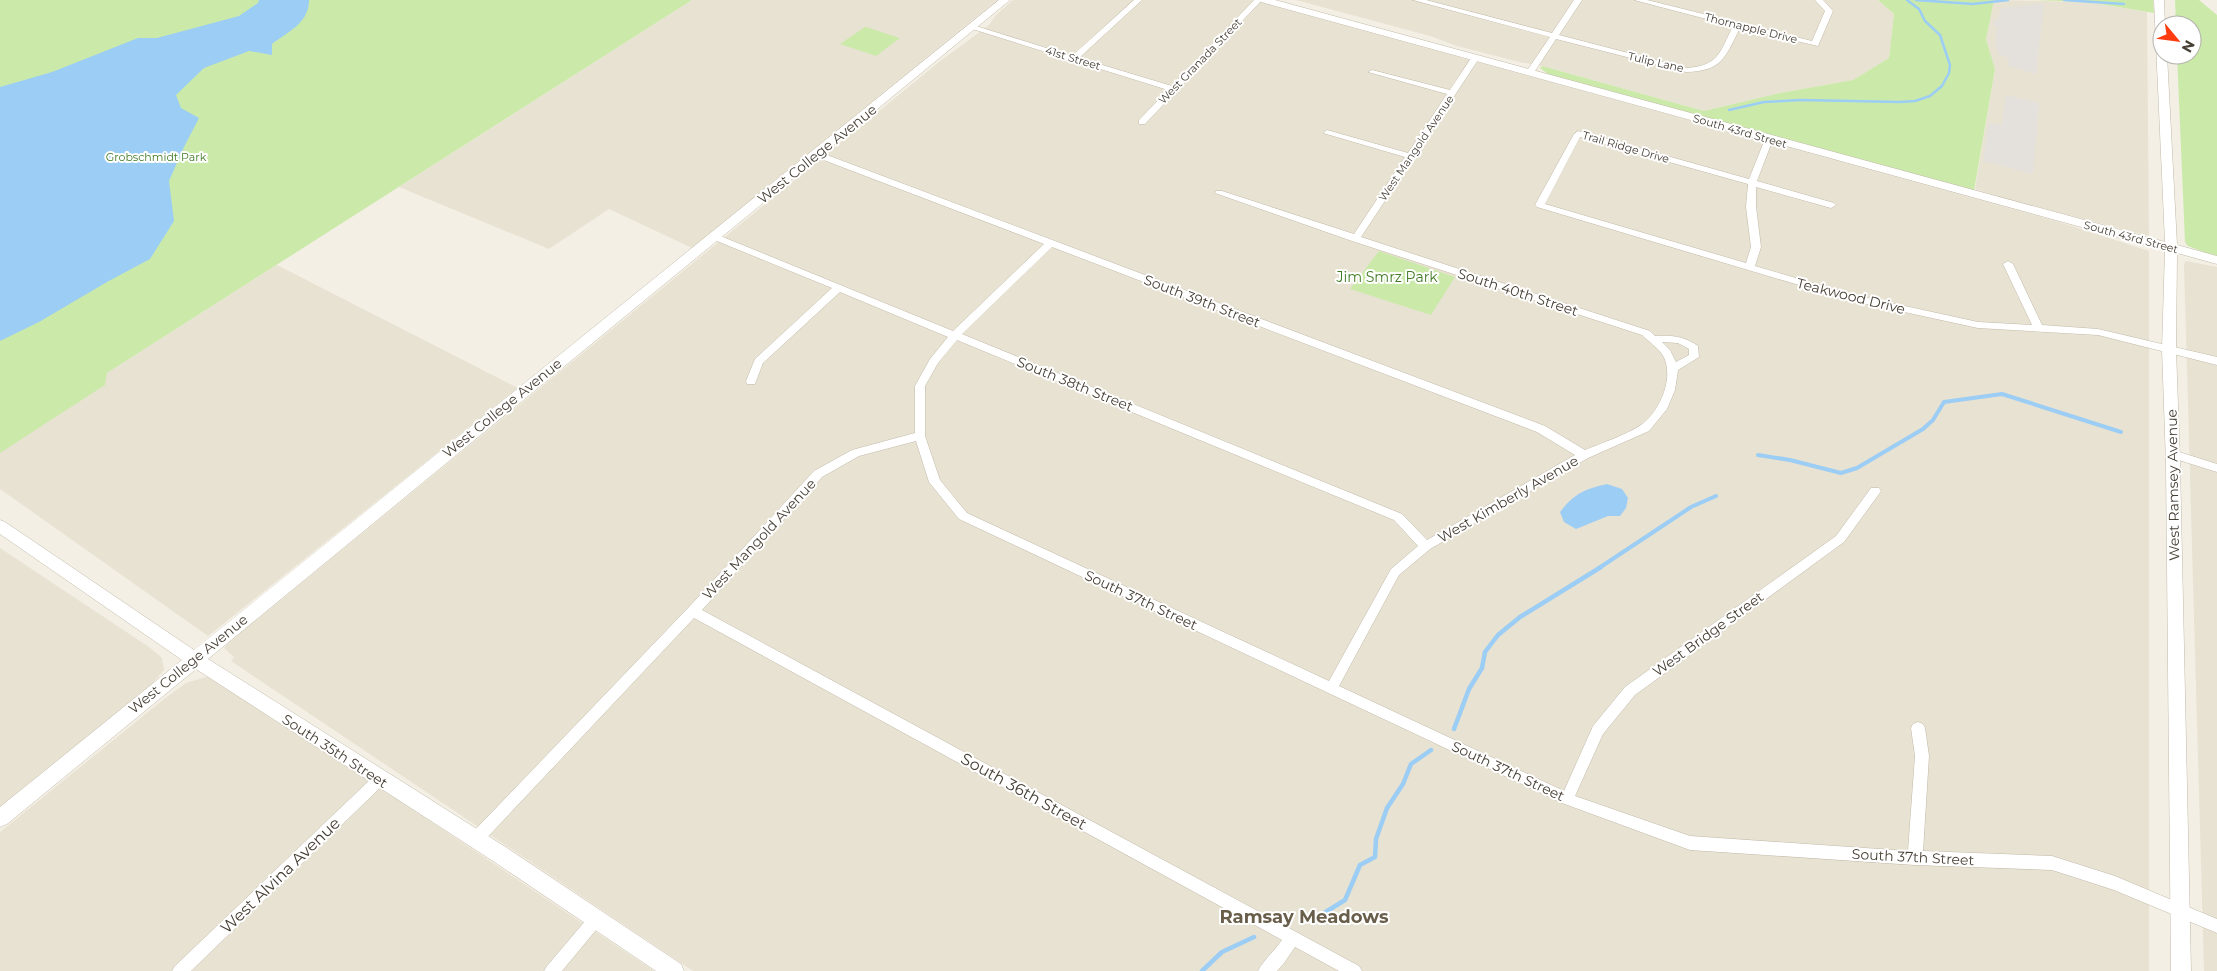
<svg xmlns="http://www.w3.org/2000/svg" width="2217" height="971" viewBox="0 0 2217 971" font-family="Montserrat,sans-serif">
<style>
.residential{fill:#e8e2d2}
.green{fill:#cbeaaa}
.parking{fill:#e4e1dd}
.water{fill:#9ccdf4}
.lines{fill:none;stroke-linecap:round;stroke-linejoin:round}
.stream-far2{stroke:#9ccdf4;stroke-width:2.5}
.stream-far1{stroke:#9ccdf4;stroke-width:4}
.stream{stroke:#9ccdf4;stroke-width:4.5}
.minor-casing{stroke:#c2baa9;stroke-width:1}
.tertiary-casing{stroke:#c2baa9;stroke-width:1}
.minor{fill:#fff;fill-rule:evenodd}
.tertiary{fill:#fff;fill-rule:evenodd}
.labels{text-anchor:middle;stroke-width:4;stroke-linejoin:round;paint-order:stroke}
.far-street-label{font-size:11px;fill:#463f34;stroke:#fff}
.far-park-label{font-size:11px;fill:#417b24;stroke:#fff}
.street-label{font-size:14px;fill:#463f34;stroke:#fff}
.park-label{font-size:14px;fill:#417b24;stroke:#fff}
.near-street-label{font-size:16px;fill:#463f34;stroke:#fff}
.near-neighbourhood-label{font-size:18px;font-weight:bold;fill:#695e4a;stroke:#fff}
</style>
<rect width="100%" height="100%" fill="#f3efe4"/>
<g class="residential">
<polygon points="692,0 997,0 692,248 609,209 549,249 399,187"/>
<polygon points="1013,0 1253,0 2056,221 2149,251 2149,971 693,971 231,661 234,657 224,648 228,643 939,62 989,25 996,15"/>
<polygon points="1296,0 1878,0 1894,14 1889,58 1853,80 1780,93 1704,111 1542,66 1519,62 1457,46 1430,36"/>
<polygon points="1994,0 2088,2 2147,12 2149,236 2018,202 1975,189 1995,69 1986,39"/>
<polygon points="2186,261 2217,267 2217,971 2204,971 2184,264"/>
<polygon points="277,265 518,388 208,636 0,489 0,441"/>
<polygon points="0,548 149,647 162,658 164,670 152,684 0,807"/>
<polygon points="206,677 215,677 654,971 0,971 0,832 164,699 186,683"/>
</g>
<g class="green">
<polygon points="0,0 692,0 107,373 105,385 0,453"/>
<polygon points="1878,0 1994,0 1986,39 1995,69 1974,191 1548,74 1540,68 1542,66 1704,111 1780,93 1853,80 1889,58 1894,14"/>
<polygon points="2033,0 2153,0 2154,13 2088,2"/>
<polygon points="2175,0 2199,0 2217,15 2217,257 2188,246 2185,242 2177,55 2192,55 2192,25 2176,25"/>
<polygon points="865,27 866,27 900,38 876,56 840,44"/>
<polygon points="1379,251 1455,277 1431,315 1350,289"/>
</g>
<g class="parking">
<polygon points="2044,3 2036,74 2008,66 2009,58 1999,55 1995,44 1998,27 1993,25 1993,21 1998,21 2000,8"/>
<polygon points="2006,95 2039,103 2033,174 1983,161 1989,123 2002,125"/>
</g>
<g class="water">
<path d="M259 0H309C309 23 288 32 272 44V55L249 51 204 68 176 95 181 108 199 118 184 147 169 181 174 221 150 259 107 282 39 322 0 341V87L52 72 138 38H157L239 16 258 3Z"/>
<path d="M1607 484 1622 489 1628 498 1626 508 1620 516H1608L1576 529 1564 522 1560 512C1575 493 1585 489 1607 484Z"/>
</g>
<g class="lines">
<g class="stream-far2">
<polyline points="1916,0 1973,4 2008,0"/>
<polyline points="2064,0 2124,4"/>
<polyline points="1729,110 1764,102 1801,100 1900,102 1915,101 1930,96 1942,86 1949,73 1950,65 1940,35 1925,21 1919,9 1907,0"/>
</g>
<g class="stream-far1">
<polyline points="1758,455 1790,460 1841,473 1857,468 1923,429 1933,420 1944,402 2002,394 2121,432"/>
<polyline points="1599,568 1691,507 1716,496"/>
</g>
<g class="stream">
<polyline points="1454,729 1469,689 1482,668 1485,652 1498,635 1520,617 1601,567"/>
<polyline points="1316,918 1345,900 1360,865 1375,857 1376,839 1387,808 1403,784 1411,764 1431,750"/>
<polyline points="1202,971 1222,952 1254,937"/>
</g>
<defs>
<g id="minor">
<polygon points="1134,0 1142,0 1079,58 1172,86 1254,0 1262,0 1145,124 1139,124 1139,120 1168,90 969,28 976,26 1072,56"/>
<path d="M1413 0H1426L1552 33 1574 0H1582L1559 35 1686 68C1719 66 1720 52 1733 26L1634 0H1647L1812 41 1825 11 1815 0H1823L1833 11 1818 46 1740 28C1725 57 1723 71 1686 72L1556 39 1533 74H1530L1526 72 1550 37Z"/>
<path d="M1473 55 1480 57 1361 237 1650 331 1655 336C1671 335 1684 336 1698 346L1699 357 1678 370 1675 390 1667 409 1649 431 1588 458 1430 549 1399 575 1339 686 1564 791 1593 726 1625 687 1836 536 1871 488H1879L1881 491 1879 494 1844 542 1635 695 1603 734 1575 796 1690 836 1908 851 1915 756 1911 728 1913 724 1918 722 1923 724 1925 728 1929 756 1923 851 2052 856 2115 876 2217 919V933L2114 890 2052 870 1915 865 1690 850 1562 803 959 519 929 482 916 441 859 456 822 477 702 610 1359 966 1362 971H1339L1295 947 1284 963 1277 971H1258C1263 961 1275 950 1282 940L694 618 481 844 476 846 471 844 469 839 471 834 689 607 814 471 852 450 915 433V386L930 359 948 337 840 292 763 363 755 384H747L746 381 755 359 832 288 712 239V235H718L953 331 1044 244 813 156V152H819L1545 426 1585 450C1600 444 1628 434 1641 425 1660 412 1676 375 1662 354 1657 347 1648 341 1642 335L1352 241 1215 193 1216 191H1222L1354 234 1405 157 1323 133 1327 130 1408 153 1447 94 1368 72 1372 70 1450 90ZM1052 247 1537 432 1575 455 1427 540 1402 514 962 334ZM957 340 1394 520 1418 546 1391 569 1329 681 967 513 940 480 925 436V386L938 363ZM1662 342 1678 343 1689 349V355L1676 362 1670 350Z"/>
<path d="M1578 131 1749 179 1765 139 1766 137H1772L1773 139 1757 181 1834 203 1836 205 1831 208 1756 187V207L1761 247 1755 266 1850 294 1978 322 2032 325 2003 264 2008 261 2013 264 2042 325 2098 329 2217 357V365L2098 335 1978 328 1849 300 1537 207 1535 205 1574 134ZM1580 137 1748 184 1746 207 1751 247 1746 263 1545 204Z"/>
<polygon points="2173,450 2217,464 2217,472 2169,457 2168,454 2169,451"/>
<polygon points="380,773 385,775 387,779 385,783 191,971 172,971 175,966 375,775"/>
<polygon points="596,912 601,914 603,919 601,924 562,971 544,971 547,966 591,914"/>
</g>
<g id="tertiary">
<polygon points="999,0 1010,0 208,659 507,848 681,964 684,971 656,971 493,861 196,669 7,824 0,827 0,807 182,660 0,534 0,520 5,522 194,650"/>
<polygon points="1259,0 1275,0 2165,242 2154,0 2164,0 2165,25 2162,25 2162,55 2167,55 2177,245 2217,256 2217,264 2177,253 2176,349 2180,463 2191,971 2171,971 2166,463 2162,349 2165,250 1261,2"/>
</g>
</defs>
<use href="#minor" class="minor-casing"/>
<use href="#tertiary" class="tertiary-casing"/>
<use href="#minor" class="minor"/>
<use href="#tertiary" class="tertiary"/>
</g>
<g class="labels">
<g class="far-street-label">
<text transform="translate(1751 28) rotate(14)" y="4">Thornapple Drive</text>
<text transform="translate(1073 58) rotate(17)" y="4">41st Street</text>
<text transform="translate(1200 61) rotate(-46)" y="4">West Granada Street</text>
<text transform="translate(1656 62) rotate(13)" y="4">Tulip Lane</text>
<text transform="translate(1740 131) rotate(16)" y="4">South 43rd Street</text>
<text transform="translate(1626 147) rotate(16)" y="4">Trail Ridge Drive</text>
<text transform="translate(1416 148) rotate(-56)" y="4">West Mangold Avenue</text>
<text transform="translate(2131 237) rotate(15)" y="4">South 43rd Street</text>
</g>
<g class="far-park-label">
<text x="156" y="161">Grobschmidt Park</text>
</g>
<g class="street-label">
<text transform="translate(817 154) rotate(-39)" y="5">West College Avenue</text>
<text transform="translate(1518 292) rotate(18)" y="5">South 40th Street</text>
<text transform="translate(1851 296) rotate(14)" y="5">Teakwood Drive</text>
<text transform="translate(1202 301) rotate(21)" y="5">South 39th Street</text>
<text transform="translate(1075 384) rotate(22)" y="5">South 38th Street</text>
<text transform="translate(502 408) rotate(-39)" y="5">West College Avenue</text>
<text transform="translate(2173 485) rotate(-91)" y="5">West Ramsey Avenue</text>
<text transform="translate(1508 499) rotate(-30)" y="5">West Kimberly Avenue</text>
<text transform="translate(759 539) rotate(-47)" y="5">West Mangold Avenue</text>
<text transform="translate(1141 600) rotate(25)" y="5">South 37th Street</text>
<text transform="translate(1708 634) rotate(-36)" y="5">West Bridge Street</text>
<text transform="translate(188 664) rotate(-39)" y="5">West College Avenue</text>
<text transform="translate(335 751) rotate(33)" y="5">South 35th Street</text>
<text transform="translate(1508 771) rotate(25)" y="5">South 37th Street</text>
<text transform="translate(1913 857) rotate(3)" y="5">South 37th Street</text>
</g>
<g class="park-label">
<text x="1387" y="282">Jim Smrz Park</text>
</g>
<g class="near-street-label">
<text transform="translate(1024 791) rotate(29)" y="6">South 36th Street</text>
<text transform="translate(280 875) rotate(-44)" y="6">West Alvina Avenue</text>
</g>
<g class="near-neighbourhood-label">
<text x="1304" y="923">Ramsay Meadows</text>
</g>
</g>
<g transform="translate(2177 40) rotate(119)"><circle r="24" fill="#ffffff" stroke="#b5b2ae"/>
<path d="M0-4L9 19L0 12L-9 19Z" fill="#ff3c10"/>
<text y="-8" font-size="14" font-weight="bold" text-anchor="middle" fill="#463f34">N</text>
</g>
</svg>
